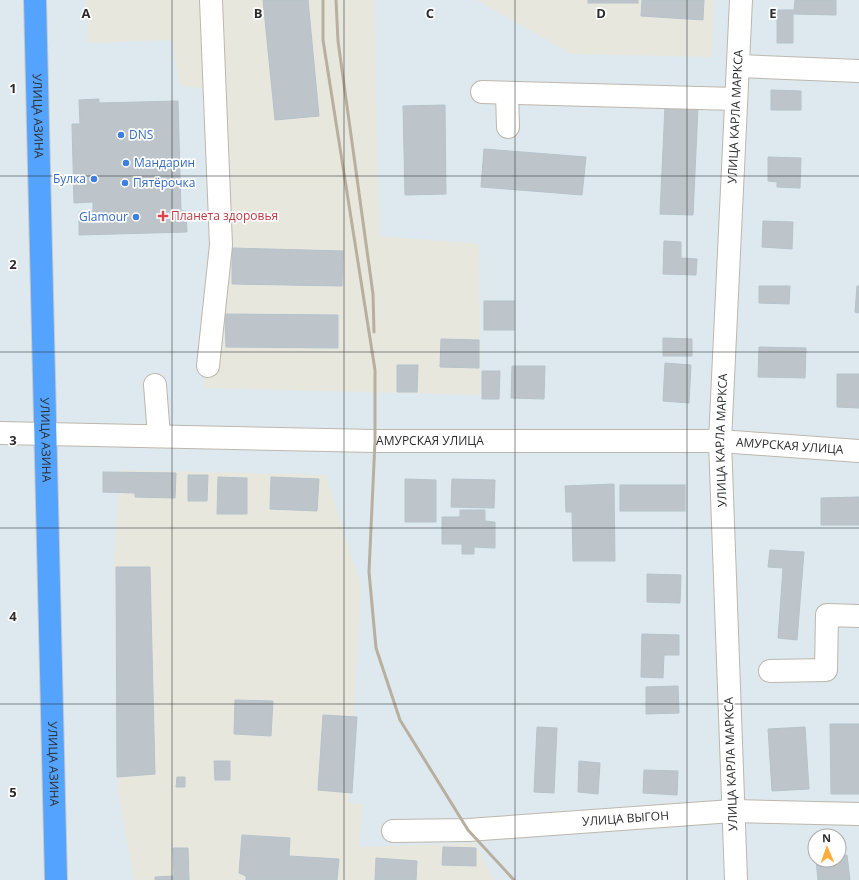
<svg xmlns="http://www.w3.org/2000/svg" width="859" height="880" viewBox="0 0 859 880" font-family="'Open Sans',sans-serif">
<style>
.industrial{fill:#e7e7de}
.building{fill:#bdc5cb;stroke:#b6c2cb}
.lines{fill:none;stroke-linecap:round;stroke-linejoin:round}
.minor-casing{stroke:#bdb7ad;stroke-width:24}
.major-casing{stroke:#c8c8c8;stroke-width:24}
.minor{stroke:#fff;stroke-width:22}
.major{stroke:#54a3fe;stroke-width:22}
.rail{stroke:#b8af9f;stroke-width:3}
.grid{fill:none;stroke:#2c2c2c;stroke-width:1;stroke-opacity:0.55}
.shop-dot{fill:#3f7fe0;stroke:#fff;stroke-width:1.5}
.health-dot{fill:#e0444e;stroke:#fff;stroke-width:1.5}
.labels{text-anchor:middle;stroke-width:3.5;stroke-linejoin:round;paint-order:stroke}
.street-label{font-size:12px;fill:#2c2c2c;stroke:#fff}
.shop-label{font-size:12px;fill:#366cbe;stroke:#fff;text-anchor:start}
.health-label{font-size:12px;fill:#be3a42;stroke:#fff;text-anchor:start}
.grid-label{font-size:13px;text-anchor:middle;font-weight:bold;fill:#2c2c2c;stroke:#fff;stroke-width:3.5;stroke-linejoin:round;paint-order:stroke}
</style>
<rect width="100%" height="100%" fill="#dde9ef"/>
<g class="industrial">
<polygon points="86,0 374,0 379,236 479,244 481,395 204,388 213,238 206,89 179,85 173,40 88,43"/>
<polygon points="477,0 714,0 712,57 571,54"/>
<polygon points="120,470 326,475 361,587 349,803 363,804 359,847 476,843 494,880 134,880 118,790 114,564"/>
</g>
<g class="building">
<polygon points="263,0 308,0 319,116 275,120"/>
<rect x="588" y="0" width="50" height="3"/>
<polygon points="642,0 704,0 703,20 641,16"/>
<polygon points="795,0 836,0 836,15 793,14 793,43 777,43 777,10 794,10"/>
<polygon points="771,90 801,91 801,110 771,110"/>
<polygon points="99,99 99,103 178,101 181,211 186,211 187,232 79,235 79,212 93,211 93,202 74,203 72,124 80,124 79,100"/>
<polygon points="445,105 446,194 405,195 403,106"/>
<polygon points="665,106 698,108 693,215 660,214"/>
<polygon points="484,149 586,157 582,195 481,187"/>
<polygon points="768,157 801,158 800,188 777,187 777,182 768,181"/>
<polygon points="763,221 793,222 792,249 762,247"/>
<polygon points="664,241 681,242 681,258 697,259 696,275 663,274"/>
<polygon points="232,248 343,251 342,286 232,284"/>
<polygon points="759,286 790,286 789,304 759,303"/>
<polygon points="857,286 859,286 859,313 855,312"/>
<rect x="484" y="301" width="30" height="29"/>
<polygon points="225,314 338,315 338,348 226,347"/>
<polygon points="663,338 692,339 692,356 663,356"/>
<polygon points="441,339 479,340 479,368 440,367"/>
<polygon points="759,347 806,348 805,378 758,377"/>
<polygon points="665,363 691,365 689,403 663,401"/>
<polygon points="397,365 418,365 417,392 397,392"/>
<polygon points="512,366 545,366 544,399 511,398"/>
<polygon points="482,371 500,371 499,399 482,399"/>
<polygon points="837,374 859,374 859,408 837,407"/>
<polygon points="103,472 176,473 175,498 135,497 135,493 103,492"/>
<polygon points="188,475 208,475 207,501 188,501"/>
<polygon points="218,477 247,478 247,514 217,514"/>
<polygon points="271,477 319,479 317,511 270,509"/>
<polygon points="405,479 436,480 436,522 405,522"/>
<polygon points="452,479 495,480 494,508 451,507"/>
<polygon points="614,484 615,561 573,561 572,512 566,512 565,486"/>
<rect x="620" y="485" width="65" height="26"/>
<polygon points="859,497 859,525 821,525 821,498"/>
<polygon points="460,510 485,510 485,521 495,522 495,548 474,547 474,554 462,554 462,544 442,544 442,517 460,517"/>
<polygon points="770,550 804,552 797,640 778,638 783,568 768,567"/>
<polygon points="116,567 150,567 155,774 117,777"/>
<polygon points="647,574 681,575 680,603 647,602"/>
<polygon points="642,634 679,635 679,655 664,655 663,678 641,677"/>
<polygon points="678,686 679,713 646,714 646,687"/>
<polygon points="235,700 273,701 271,736 234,734"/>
<polygon points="323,715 357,717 352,793 318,790"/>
<polygon points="830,724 859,724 859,794 831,794"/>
<polygon points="537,727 557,728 554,793 534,792"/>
<polygon points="805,727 809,789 772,791 768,729"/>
<polygon points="214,761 230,761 230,780 215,780"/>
<polygon points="579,761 600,763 598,794 578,792"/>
<polygon points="644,770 678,771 677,795 643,793"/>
<polygon points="177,777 185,777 185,787 176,787"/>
<polygon points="242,835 290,838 289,856 339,859 337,880 246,880 246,876 239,873"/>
<polygon points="443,847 476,848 476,866 442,865"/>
<polygon points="173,848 188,848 189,880 155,880 155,877 174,876"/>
<polygon points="847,855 850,880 818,880 816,860 839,860 839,856"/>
<polygon points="376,858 417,861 416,880 375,880"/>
</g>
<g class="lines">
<defs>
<g id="minor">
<polyline points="738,66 859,71"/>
<polyline points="482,92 736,99"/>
<polyline points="507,93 508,127"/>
<polyline points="208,366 221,245 211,0"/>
<polyline points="155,385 159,436"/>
<path id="s1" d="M0 433 375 441H720L859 451"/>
<polyline points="770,671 826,670 827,615 859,616"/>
<path id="s2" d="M393 831 468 830 732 811 859 814"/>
<path id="s3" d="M736 880 720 441 741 0"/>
</g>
<g id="major">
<path id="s4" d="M35 0 56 880"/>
</g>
</defs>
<use href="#minor" class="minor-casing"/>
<use href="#major" class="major-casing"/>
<use href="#minor" class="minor"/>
<use href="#major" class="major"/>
<g class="rail">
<polyline points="323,0 323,40 375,370 375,441 369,572 376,648 400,720 468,830 514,880"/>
<polyline points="336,0 338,41 373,294 374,332"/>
</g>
</g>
<path class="grid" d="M172 0V880M344 0V880M515 0V880M687 0V880M0 176H859M0 352H859M0 528H859M0 704H859"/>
<g class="shop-dot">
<circle cx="121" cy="135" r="4"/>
<circle cx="126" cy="163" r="4"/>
<circle cx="94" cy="179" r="4"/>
<circle cx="125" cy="183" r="4"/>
<circle cx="136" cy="217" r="4"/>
</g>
<path class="health-dot" d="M161 210h4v4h4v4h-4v4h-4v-4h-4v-4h4z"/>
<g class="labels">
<g class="street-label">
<text dy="4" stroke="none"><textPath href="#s4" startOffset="116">УЛИЦА АЗИНА</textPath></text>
<text dy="4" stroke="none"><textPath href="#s3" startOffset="764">УЛИЦА КАРЛА МАРКСА</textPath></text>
<text dy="4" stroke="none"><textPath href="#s4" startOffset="440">УЛИЦА АЗИНА</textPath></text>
<text dy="4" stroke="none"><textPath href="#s3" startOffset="440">УЛИЦА КАРЛА МАРКСА</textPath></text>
<text dy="4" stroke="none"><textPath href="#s1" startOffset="430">АМУРСКАЯ УЛИЦА</textPath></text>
<text dy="4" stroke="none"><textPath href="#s1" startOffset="790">АМУРСКАЯ УЛИЦА</textPath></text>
<text dy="4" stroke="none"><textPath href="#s4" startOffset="764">УЛИЦА АЗИНА</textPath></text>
<text transform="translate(731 764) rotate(-92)" y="4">УЛИЦА КАРЛА МАРКСА</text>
<text dy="4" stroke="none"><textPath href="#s2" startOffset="233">УЛИЦА ВЫГОН</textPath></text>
</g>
<g class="shop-label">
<text x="129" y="139">DNS</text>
<text x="134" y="167">Мандарин</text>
<text x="86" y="183" text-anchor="end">Булка</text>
<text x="133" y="187">Пятёрочка</text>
<text x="128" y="221" text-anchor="end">Glamour</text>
</g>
<g class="health-label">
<text x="171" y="220">Планета здоровья</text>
</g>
</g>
<g class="grid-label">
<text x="86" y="18">A</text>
<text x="258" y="18">B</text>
<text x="430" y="18">C</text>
<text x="601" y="18">D</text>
<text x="773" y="18">E</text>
<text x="13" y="93">1</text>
<text x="13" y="269">2</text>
<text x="13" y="445">3</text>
<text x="13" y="621">4</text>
<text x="13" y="797">5</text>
</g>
<g transform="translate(827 848) rotate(358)"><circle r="19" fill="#ffffff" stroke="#ababab"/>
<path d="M0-3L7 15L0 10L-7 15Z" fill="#ffac3a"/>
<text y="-6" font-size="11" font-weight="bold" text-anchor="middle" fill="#2c2c2c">N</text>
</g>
</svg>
